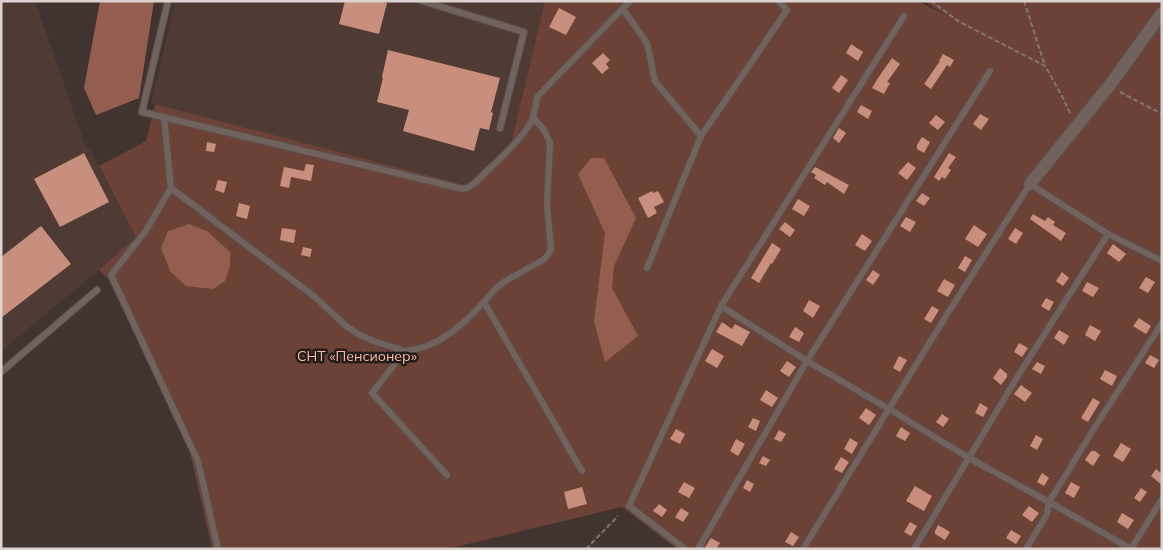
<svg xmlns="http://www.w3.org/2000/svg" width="1163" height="550" viewBox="0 0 1163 550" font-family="Mulish,sans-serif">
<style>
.built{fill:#4f3a34}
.green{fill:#6c4236}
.water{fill:#935e4f}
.building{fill:#c88f7e}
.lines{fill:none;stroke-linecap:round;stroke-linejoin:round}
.lane-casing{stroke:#5a4f4b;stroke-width:8}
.street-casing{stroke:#5a4f4b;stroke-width:14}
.path{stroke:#817572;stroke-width:2;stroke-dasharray:5 2.5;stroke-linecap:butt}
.lane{stroke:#72625e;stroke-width:6}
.street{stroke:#72625e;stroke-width:12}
.labels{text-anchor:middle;stroke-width:5;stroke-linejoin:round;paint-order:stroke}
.park-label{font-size:14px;fill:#fdb9a6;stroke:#231d1b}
</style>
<rect width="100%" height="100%" fill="#41332f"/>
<g class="built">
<polygon points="1,1 35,1 86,147 90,150 136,237 99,270 1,351"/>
<polygon points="175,1 545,1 511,144 465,185 151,103"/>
</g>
<polygon class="green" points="545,1 918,1 947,16 924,1 1162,1 1162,549 677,549 622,507 447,549 212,549 190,452 109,280 99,270 136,237 99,166 146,141 155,104 465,185 511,144"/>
<g class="water">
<polygon points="100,1 154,1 139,98 96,115 84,88"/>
<polygon points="591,158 604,158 636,218 614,266 612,288 638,336 605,362 594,321 605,233 578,174"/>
<polygon points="189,224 207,231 230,252 230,266 225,281 213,289 186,286 170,271 161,248 168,231"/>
</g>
<g class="building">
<polygon points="345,1 379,1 387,3 379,34 339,24"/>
<polygon points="559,8 576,17 566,35 549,27"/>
<polygon points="851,44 863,52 858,61 846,53"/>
<polygon points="388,50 500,78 491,112 493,113 489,130 480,128 474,151 403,131 409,110 377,102 383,78 382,77"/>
<polygon points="603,53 610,60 606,64 609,68 602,74 592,63"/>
<polygon points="943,54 954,60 950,67 947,65 931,89 924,84 940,61 939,61"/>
<polygon points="892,58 900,64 887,82 890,83 884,94 872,88 878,78"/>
<polygon points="841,75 848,80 839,93 832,88"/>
<polygon points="861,105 872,111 868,119 857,112"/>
<polygon points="980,114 989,119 981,130 973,124"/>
<polygon points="936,115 945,122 938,130 929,123"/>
<polygon points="839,128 846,133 839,143 833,138"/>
<polygon points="922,137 930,142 924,153 917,149 917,145"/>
<polygon points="207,142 216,144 214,152 206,151"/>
<polygon points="84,153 109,202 60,227 34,179"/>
<polygon points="949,153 956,157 948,168 951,170 945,179 942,177 939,181 934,177"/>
<polygon points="908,162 916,168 907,180 898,173"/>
<polygon points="306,164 314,165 311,181 291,177 289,188 280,186 284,167 304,171"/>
<polygon points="815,167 849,185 844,194 827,182 825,185 814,178 816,175 811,172"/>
<polygon points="218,180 227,182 224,193 215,190"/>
<polygon points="652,191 653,193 658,191 664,202 654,207 657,213 648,218 638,198"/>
<polygon points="922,193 930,198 924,206 916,201"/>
<polygon points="798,199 810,206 804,216 792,209"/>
<polygon points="239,203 250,206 247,219 236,216"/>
<polygon points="1033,214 1045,221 1048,217 1055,222 1053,225 1066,233 1061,241 1030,219"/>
<polygon points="906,217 916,222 910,232 900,226"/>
<polygon points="785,222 795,230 790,237 779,229"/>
<polygon points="974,225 987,234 978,247 965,239"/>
<polygon points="41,226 71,264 1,318 1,257"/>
<polygon points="282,228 296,230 294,243 280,240"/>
<polygon points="1015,228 1023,233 1016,244 1008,239"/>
<polygon points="862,234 872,241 865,251 855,245"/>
<polygon points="772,243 781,249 772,264 771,263 759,283 751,278"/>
<polygon points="1113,244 1126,254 1119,262 1107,253"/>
<polygon points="303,247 312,249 310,257 301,255"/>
<polygon points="965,256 972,260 965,272 958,268"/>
<polygon points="873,270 880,275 873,285 866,280"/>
<polygon points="1062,272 1069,278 1063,286 1056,281"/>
<polygon points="1146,277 1155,282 1148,293 1139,288"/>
<polygon points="944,279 955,285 948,297 937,291"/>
<polygon points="1087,282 1099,288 1093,297 1082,291"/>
<polygon points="1046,298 1054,302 1049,311 1041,306"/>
<polygon points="809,300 820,306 813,318 803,311"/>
<polygon points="932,306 939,310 931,323 924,319"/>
<polygon points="1139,318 1151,326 1146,334 1133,326"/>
<polygon points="722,322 732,329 735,324 750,332 742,346 716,332"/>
<polygon points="1090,325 1101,331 1095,341 1085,335"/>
<polygon points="795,327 804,333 799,342 789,337"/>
<polygon points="1059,330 1069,336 1064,345 1054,338"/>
<polygon points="1019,343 1028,348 1022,357 1014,352"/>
<polygon points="712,349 724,356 717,368 705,361"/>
<polygon points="1150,355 1159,360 1154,368 1145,363"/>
<polygon points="899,356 907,360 900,372 893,368"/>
<polygon points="787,361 796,367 789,377 780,371"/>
<polygon points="1037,362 1045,366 1041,374 1032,369"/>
<polygon points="1000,368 1007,374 1007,377 1001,385 993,378"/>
<polygon points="1105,370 1117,376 1112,386 1100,379"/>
<polygon points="1021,385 1032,393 1025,402 1014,394"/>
<polygon points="766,390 778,398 772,407 760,400"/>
<polygon points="1093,398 1100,402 1088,422 1081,418"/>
<polygon points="980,403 988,408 983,417 975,413"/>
<polygon points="866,408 876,415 869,425 859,418"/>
<polygon points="942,414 949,419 943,427 936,422"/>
<polygon points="753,418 760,421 756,431 748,427"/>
<polygon points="901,427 910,433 905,441 896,436"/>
<polygon points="676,429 685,434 680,444 670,439"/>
<polygon points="779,430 786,434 781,442 774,439"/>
<polygon points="1036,435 1043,439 1037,450 1030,446"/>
<polygon points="850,438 858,443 852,454 844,449"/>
<polygon points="736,439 745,444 738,456 730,451"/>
<polygon points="1121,443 1131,449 1123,462 1113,456"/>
<polygon points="1091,451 1095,451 1100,455 1093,466 1085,460"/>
<polygon points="763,456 770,460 766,466 759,463"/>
<polygon points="841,457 849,462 842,473 834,469"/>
<polygon points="1156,469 1162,474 1162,485 1151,476"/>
<polygon points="1042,473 1049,478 1044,486 1037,482"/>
<polygon points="747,480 754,484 750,492 743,488"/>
<polygon points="684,482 695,488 689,498 678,492"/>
<polygon points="1071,482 1080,487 1074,498 1065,493"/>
<polygon points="915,486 932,496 924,511 906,501"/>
<polygon points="582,487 587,504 568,509 564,492"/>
<polygon points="1141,488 1147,492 1140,502 1134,498"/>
<polygon points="659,504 667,510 662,517 653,511"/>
<polygon points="1029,506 1039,513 1032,522 1022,515"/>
<polygon points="681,508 689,513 683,522 675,517"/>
<polygon points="1122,513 1134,520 1128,529 1117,522"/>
<polygon points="910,522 917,526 911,536 904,532"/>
<polygon points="938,525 950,532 945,540 935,534 935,531"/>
<polygon points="1011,530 1021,536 1016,544 1006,538"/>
<polygon points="791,532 799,537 793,546 785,542"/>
<polygon points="711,538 720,543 716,549 704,549"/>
</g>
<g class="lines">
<defs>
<g id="lane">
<path d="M168 1 142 112 463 189 469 187 475 183C491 166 525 139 533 117 535 111 536 104 537 97L630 1"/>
<polyline points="422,1 524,32 500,128"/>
<polyline points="623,9 647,43 655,81 701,136"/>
<polyline points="164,117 171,188 315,297 346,326 358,334 373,341 405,351 372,393 447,475"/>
<polyline points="533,117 544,130 550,143 547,205 551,249 548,255 543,260 504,282 496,288 484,302 582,471"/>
<polyline points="171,188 145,232 111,275 198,461 218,549"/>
<polyline points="647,268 701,136 787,10 778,1"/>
<polyline points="721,306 807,361 889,409 969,458 1049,502 1131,549 1162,499"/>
<path d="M405 351C438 348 463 325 484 302"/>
<polyline points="1,372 97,290"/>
<polyline points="685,549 629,506 721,306 904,16"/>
<polyline points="698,549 807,361 990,71"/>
<polyline points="803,549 941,324 1030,184 1108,234 1162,261"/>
<polyline points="914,549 1016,379 1108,234"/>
<polyline points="1026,549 1047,514 1049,502 1095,427 1162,323"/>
</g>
<polyline id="street" points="1030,184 1109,86 1162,13"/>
</defs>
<use href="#lane" class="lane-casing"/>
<use href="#street" class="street-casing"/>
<g class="path">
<polyline points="931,1 958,21 1045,66 1062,96 1071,115"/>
<polyline points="1024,1 1045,66"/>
<polyline points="1120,92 1162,114"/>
<polyline points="586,549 618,516"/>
</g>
<use href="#lane" class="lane"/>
<use href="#street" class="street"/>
</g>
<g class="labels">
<g class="park-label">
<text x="357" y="361">СНТ «Пенсионер»</text>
</g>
</g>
<rect width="1163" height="550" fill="none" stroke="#dcd3d0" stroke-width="5"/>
</svg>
